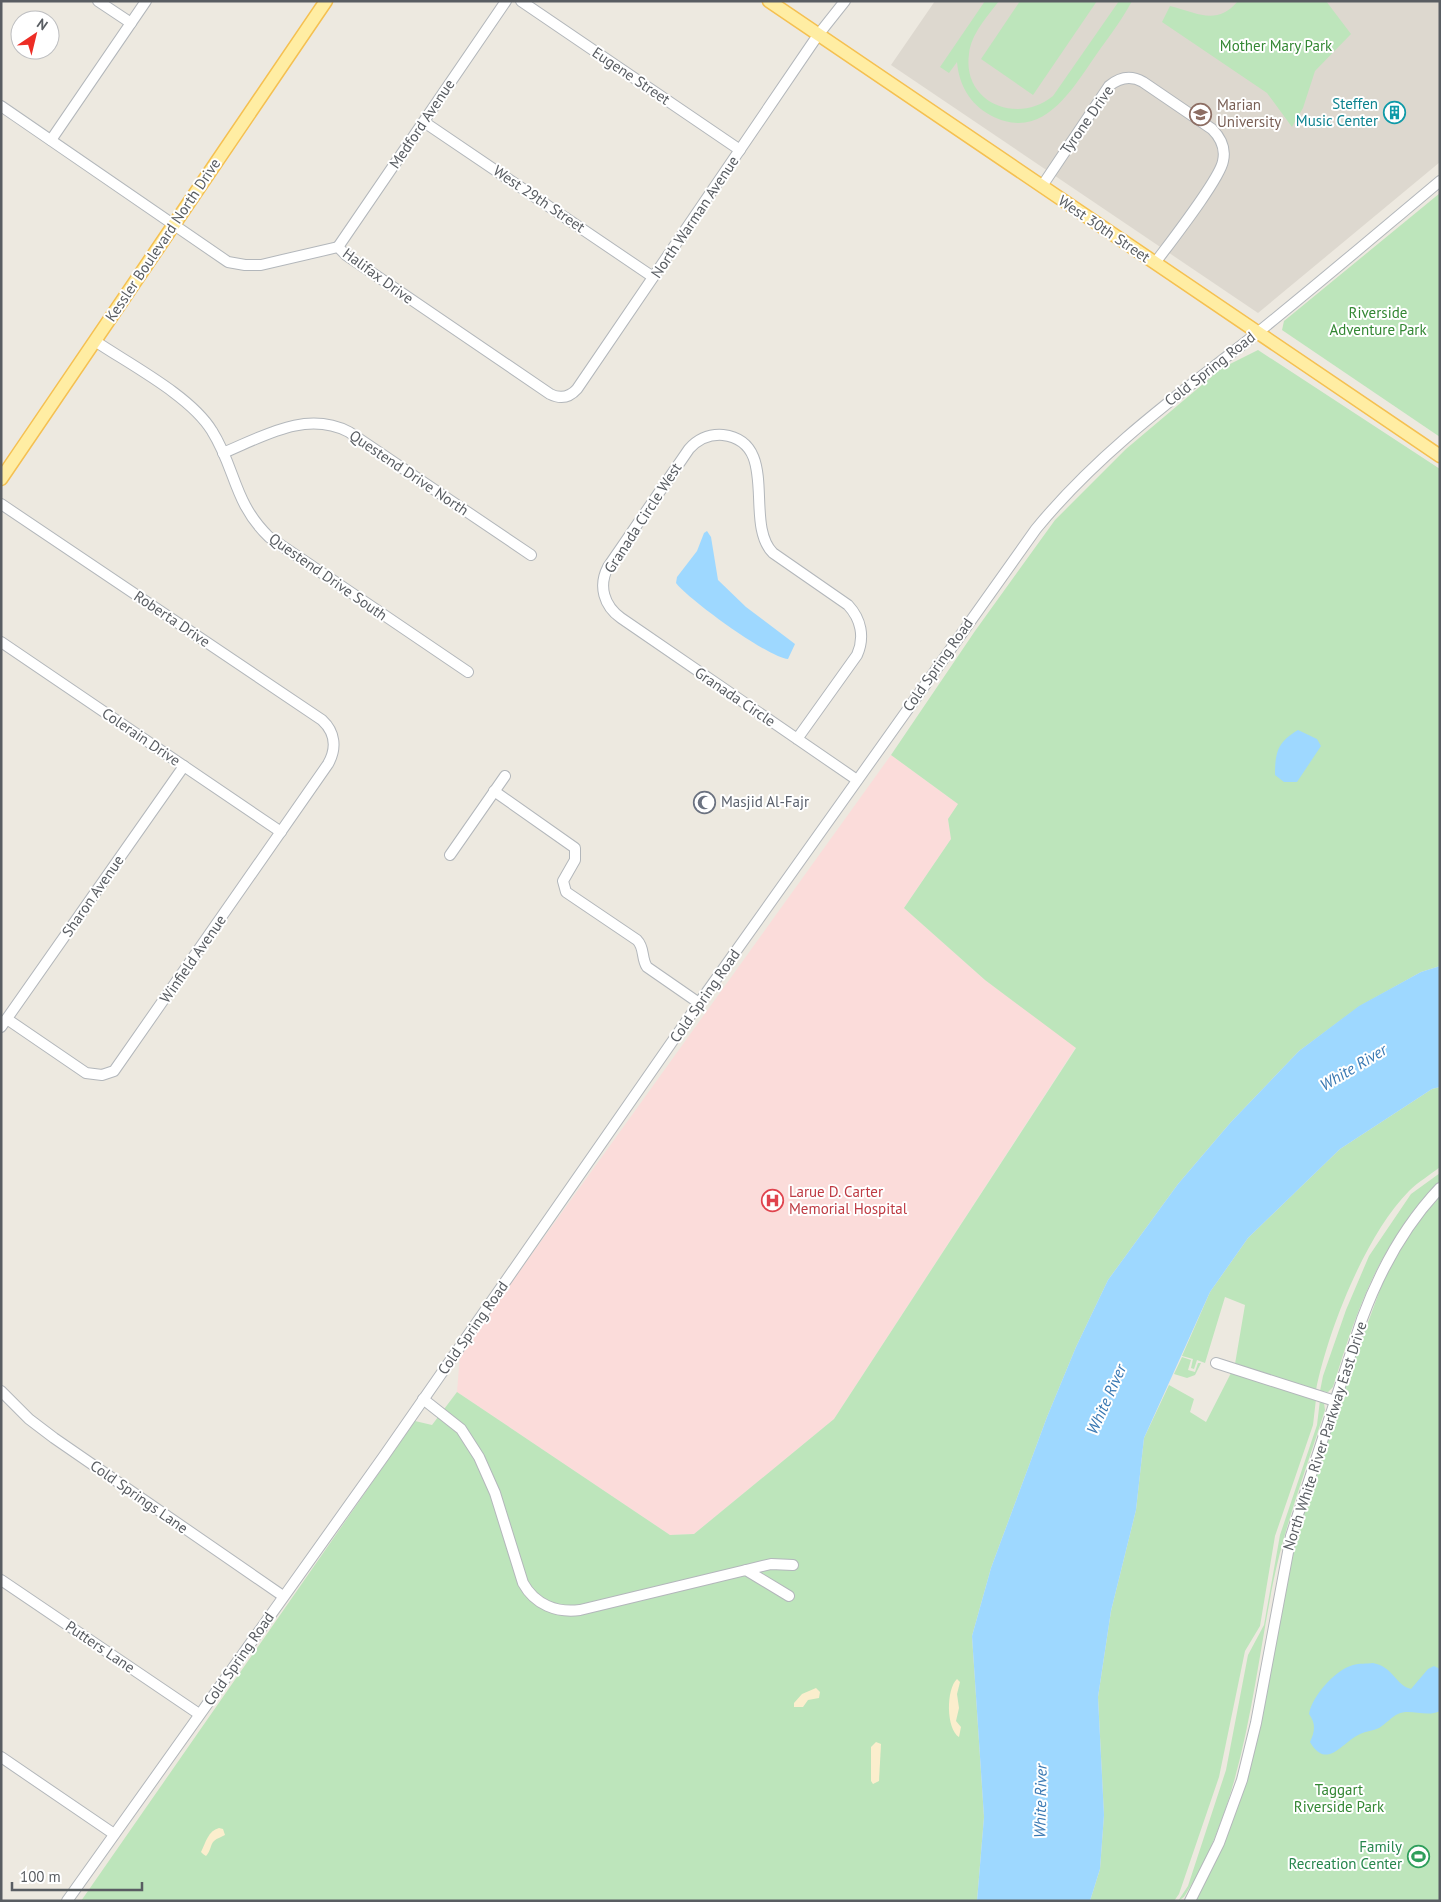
<svg xmlns="http://www.w3.org/2000/svg" width="1441" height="1902" viewBox="0 0 1441 1902" font-family="'PT Sans',sans-serif">
<style>
.education{fill:#ddd8cf}
.medical{fill:#fbdcda}
.green{fill:#bde5bb}
.sand{fill:#fbeecd}
.water{fill:#9ed8ff}
.lines{fill:none;stroke-linecap:round;stroke-linejoin:round}
.minor-casing{stroke:#b3b7bb;stroke-width:12}
.major-casing{stroke:#f5c051;stroke-width:15}
.minor{stroke:#fff;stroke-width:10}
.major{stroke:#ffeda3;stroke-width:12}
.labels{text-anchor:middle;stroke-width:4;stroke-linejoin:round;paint-order:stroke}
.park-label{font-size:15px;fill:#338733;stroke:#fff}
.street-label{font-size:15px;fill:#595d62;stroke:#fff}
.culture-label{font-size:15px;fill:#0d838f;stroke:#fff;text-anchor:end}
.education-label{font-size:15px;fill:#785e54;stroke:#fff;text-anchor:start}
.worship-label{font-size:15px;fill:#5b616d;stroke:#fff;text-anchor:start}
.health-label{font-size:15px;fill:#be3a42;stroke:#fff;text-anchor:start}
.leisure-label{font-size:15px;fill:#27864d;stroke:#fff;text-anchor:end}
.water-label{font-size:16px;font-style:italic;fill:#3a79b3;stroke:#fff}
</style>
<rect width="100%" height="100%" fill="#ede9e0"/>
<polygon class="education" points="935,1 1440,1 1440,162 1258,313 891,65"/>
<polygon class="medical" points="891,755 958,804 948,819 951,839 904,908 985,980 1076,1047 834,1419 694,1534 670,1535 457,1392 460,1354"/>
<g class="green">
<path d="M985 1H999C987 17 971 34 969 54 962 103 1018 125 1053 96L1119 1H1132C1122 20 1108 38 1096 55 1071 91 1042 143 990 115 970 104 959 85 957 62L949 73 940 67Z"/>
<polygon points="1020,1 1097,1 1033,95 981,59"/>
<path d="M1238 1H1326L1351 34 1315 71 1303 108 1292 127 1267 93 1162 22 1170 6C1198 13 1217 26 1238 1Z"/>
<polygon points="1440,193 1440,437 1282,330 1284,321"/>
<polygon points="1258,350 1440,469 1440,966 1421,972 1360,1006 1299,1051 1231,1122 1178,1184 1108,1280 1076,1347 1047,1417 991,1568 972,1636 984,1817 977,1901 81,1901 415,1421 432,1425 457,1392 670,1535 694,1534 834,1419 1076,1048 985,980 904,908 951,839 948,819 958,804 891,755 975,631 1055,520 1126,449 1222,368"/>
<path d="M1440 1087V1167C1430 1175 1418 1182 1409 1191 1366 1234 1328 1330 1316 1390L1235 1364 1245 1305 1225 1297 1205 1363 1197 1360 1194 1369 1191 1368 1193 1359 1182 1356 1210 1292 1248 1238 1340 1149 1432 1089Z"/>
<path d="M1440 1173V1181C1378 1247 1359 1303 1333 1387L1328 1392 1320 1391 1323 1376 1346 1310 1369 1256 1411 1194Z"/>
<polygon points="1440,1194 1440,1901 1189,1901 1227,1822 1253,1736 1300,1507 1388,1268 1415,1224"/>
<polygon points="1182,1357 1191,1360 1188,1370 1195,1372 1198,1363 1201,1363 1195,1375 1187,1378 1174,1374"/>
<polygon points="1231,1373 1316,1399 1313,1425 1275,1536 1260,1626 1245,1651 1219,1777 1179,1894 1174,1901 1090,1901 1100,1869 1104,1815 1098,1697 1111,1611 1136,1510 1144,1438 1169,1385 1194,1399 1190,1412 1206,1422"/>
<path d="M1320 1400 1324 1403 1325 1410C1307 1467 1285 1524 1273 1583 1252 1690 1244 1804 1184 1897L1178 1901 1188 1886 1226 1770 1248 1655 1264 1625 1280 1535 1317 1425Z"/>
</g>
<g class="sand">
<path d="M957 1679 960 1682 957 1694 959 1708 956 1721 961 1727 959 1737C946 1729 946 1689 957 1679Z"/>
<polygon points="816,1688 820,1692 819,1698 808,1700 803,1707 794,1707 794,1703 802,1694"/>
<polygon points="876,1742 881,1744 879,1781 873,1784 871,1781 871,1747"/>
<path d="M219 1828 223 1829 225 1835C222 1837 217 1838 214 1841 210 1845 211 1851 206 1856L203 1854 201 1852C206 1842 208 1831 219 1828Z"/>
</g>
<g class="water">
<path d="M707 531 711 537 718 580 746 607 795 644 788 659C769 658 689 600 676 583L677 577 697 551 704 533Z"/>
<path d="M1298 730 1317 739 1321 746 1297 782H1284L1275 775C1275 751 1278 742 1298 730Z"/>
<polygon points="1440,966 1440,1087 1432,1089 1340,1149 1248,1238 1210,1292 1144,1438 1136,1510 1111,1611 1098,1697 1104,1815 1100,1869 1090,1901 977,1901 984,1817 972,1636 991,1568 1047,1417 1076,1347 1108,1280 1178,1184 1231,1122 1299,1051 1359,1006 1421,972"/>
<path d="M1373 1663C1394 1667 1395 1685 1411 1689L1428 1669 1434 1666 1440 1669V1711C1426 1718 1410 1708 1398 1714 1391 1717 1386 1724 1379 1728 1373 1731 1366 1731 1360 1734 1342 1742 1327 1771 1310 1742 1315 1731 1316 1724 1309 1714 1312 1696 1335 1670 1353 1665 1359 1663 1367 1664 1373 1663Z"/>
</g>
<g class="lines">
<defs>
<g id="minor">
<polyline points="98,1 131,23"/>
<polyline points="521,1 740,150"/>
<path d="M1 106 228 262 245 265H261L338 247 346 255 550 394C560 399 569 398 577 389L818 35 845 1"/>
<polyline points="424,122 653,277"/>
<polyline points="51,140 146,1"/>
<path d="M1042 186 1109 86C1120 77 1131 75 1143 82L1212 129C1221 138 1226 148 1223 161 1220 179 1169 244 1155 263"/>
<polyline points="338,247 506,1"/>
<path d="M95 341C129 364 191 396 212 431 236 469 233 502 269 537L468 672"/>
<path d="M223 453C264 436 306 410 349 432L531 555"/>
<path d="M1 504 322 720C335 732 337 748 328 764L114 1071 102 1075 86 1073 7 1019"/>
<polyline points="1,642 281,832"/>
<path d="M797 739 857 655C865 637 861 619 848 605L773 553C743 523 781 442 723 435 710 434 698 439 689 449L608 567C598 586 604 606 621 618 699 672 778 726 857 780"/>
<path d="M494 791 575 848V860L563 881 566 892 637 940C645 948 641 958 647 967L699 1003"/>
<polyline points="450,855 505,776"/>
<polyline points="1,1027 184,766"/>
<polyline points="1216,1363 1335,1401"/>
<polyline points="1,1391 29,1419 54,1438 283,1596"/>
<path d="M423 1399 461 1429 479 1457 495 1493 523 1583C535 1605 557 1613 580 1610L746 1570 789 1596"/>
<polyline points="746,1570 771,1564 793,1565"/>
<polyline points="1,1580 199,1714"/>
<polyline points="1,1757 114,1834"/>
<path d="M67 1901 384 1456 699 1003 1036 529C1099 452 1178 395 1256 334 1318 284 1379 232 1440 181"/>
<path d="M1190 1901 1219 1843 1242 1780 1256 1723 1291 1536 1362 1319C1380 1270 1404 1226 1440 1188"/>
</g>
<g id="major">
<polyline points="769,1 1440,456"/>
<polyline points="1,479 326,1"/>
</g>
</defs>
<use href="#minor" class="minor-casing"/>
<use href="#major" class="major-casing"/>
<use href="#minor" class="minor"/>
<use href="#major" class="major"/>
</g>
<defs>
<symbol id="building-ring" viewBox="-11 -11 22 22"><circle r="9.5" fill="#fff" stroke="#0f9aa8" stroke-width="1.5"/><path d="M-4-6H4V6H1V3H-1V6H-4ZM-2.5-4.3h1.7v1.8h-1.7ZM.8-4.3h1.7v1.8H.8ZM-2.5-1h1.7V.8h-1.7ZM.8-1h1.7V.8H.8Z" fill="#0f9aa8"/></symbol>
<symbol id="university-ring" viewBox="-11 -11 22 22"><circle r="9.5" fill="#fff" stroke="#8d6e63" stroke-width="1.5"/><path d="M0-5L7-2L0 1L-7-2ZM-4 1L0 2.5L4 1V4Q0 6-4 4Z" fill="#8d6e63"/></symbol>
<symbol id="mosque-ring" viewBox="-11 -11 22 22"><circle r="9.5" fill="#fff" stroke="#6b7280" stroke-width="1.5"/><path d="M3.5-4.9A6 6 0 1 0 3.5 4.9A5 5 0 1 1 3.5-4.9Z" fill="#6b7280"/></symbol>
<symbol id="hospital-ring" viewBox="-11 -11 22 22"><circle r="9.5" fill="#fff" stroke="#e0444e" stroke-width="1.5"/><path d="M-5-5h3v3.5h4V-5h3V5h-3V1.5h-4V5h-3Z" fill="#e0444e"/></symbol>
<symbol id="stadium-ring" viewBox="-11 -11 22 22"><circle r="9.5" fill="#fff" stroke="#2e9e5b" stroke-width="1.5"/><path d="M0-5a6.5 5 0 1 0 0 10a6.5 5 0 1 0 0-10ZM-3.5-1.8h7v3.6h-7Z" fill="#2e9e5b"/></symbol>
</defs>
<g fill-rule="evenodd">
<use href="#building-ring" x="1382" y="100" width="25" height="25"/>
<use href="#university-ring" x="1188" y="102" width="25" height="25"/>
<use href="#mosque-ring" x="692" y="790" width="25" height="25"/>
<use href="#hospital-ring" x="760" y="1188" width="25" height="25"/>
<use href="#stadium-ring" x="1406" y="1844" width="25" height="25"/>
</g>
<g class="labels">
<g class="park-label">
<text x="1276" y="51">Mother Mary Park</text>
<text x="1378" y="318">Riverside<tspan x="1378" dy="17">Adventure Park</tspan></text>
<text x="1339" y="1795">Taggart<tspan x="1339" dy="17">Riverside Park</tspan></text>
</g>
<g class="street-label">
<text transform="translate(631 76) rotate(34)" y="5">Eugene Street</text>
<text transform="translate(1087 120) rotate(-55)" y="5">Tyrone Drive</text>
<text transform="translate(422 124) rotate(-56)" y="5">Medford Avenue</text>
<text transform="translate(539 199) rotate(34)" y="5">West 29th Street</text>
<text transform="translate(695 217) rotate(-56)" y="5">North Warman Avenue</text>
<text transform="translate(1104 229) rotate(34)" y="5">West 30th Street</text>
<text transform="translate(163 240) rotate(-56)" y="5">Kessler Boulevard North Drive</text>
<text transform="translate(378 276) rotate(36)" y="5">Halifax Drive</text>
<text transform="translate(1210 369) rotate(-38)" y="5">Cold Spring Road</text>
<text transform="translate(409 473) rotate(34)" y="5">Questend Drive North</text>
<text transform="translate(643 518) rotate(-57)" y="5">Granada Circle West</text>
<text transform="translate(328 577) rotate(35)" y="5">Questend Drive South</text>
<text transform="translate(172 619) rotate(34)" y="5">Roberta Drive</text>
<text transform="translate(938 665) rotate(-55)" y="5">Cold Spring Road</text>
<text transform="translate(735 697) rotate(34)" y="5">Granada Circle</text>
<text transform="translate(141 737) rotate(34)" y="5">Colerain Drive</text>
<text transform="translate(93 896) rotate(-55)" y="5">Sharon Avenue</text>
<text transform="translate(193 959) rotate(-55)" y="5">Winfield Avenue</text>
<text transform="translate(705 996) rotate(-55)" y="5">Cold Spring Road</text>
<text transform="translate(473 1328) rotate(-55)" y="5">Cold Spring Road</text>
<text transform="translate(1325 1436) rotate(-72)" y="5">North White River Parkway East Drive</text>
<text transform="translate(139 1497) rotate(35)" y="5">Cold Springs Lane</text>
<text transform="translate(100 1647) rotate(34)" y="5">Putters Lane</text>
<text transform="translate(239 1659) rotate(-55)" y="5">Cold Spring Road</text>
</g>
<g class="culture-label">
<text x="1378" y="109">Steffen<tspan x="1378" dy="17">Music Center</tspan></text>
</g>
<g class="education-label">
<text x="1217" y="110">Marian<tspan x="1217" dy="17">University</tspan></text>
</g>
<g class="worship-label">
<text x="721" y="807">Masjid Al-Fajr</text>
</g>
<g class="health-label">
<text x="789" y="1197">Larue D. Carter<tspan x="789" dy="17">Memorial Hospital</tspan></text>
</g>
<g class="leisure-label">
<text x="1402" y="1852">Family<tspan x="1402" dy="17">Recreation Center</tspan></text>
</g>
<g class="water-label">
<text transform="translate(1353 1067) rotate(-31)" y="6">White River</text>
<text transform="translate(1106 1399) rotate(-66)" y="6">White River</text>
<text transform="translate(1040 1801) rotate(-89)" y="6">White River</text>
</g>
</g>
<rect width="1441" height="1902" fill="none" stroke="#595d62" stroke-width="5"/>
<g transform="translate(35 35) rotate(35)"><circle r="24" fill="#ffffff" stroke="#bdbec0"/>
<path d="M0-4L9 19L0 12L-9 19Z" fill="#ed2d25"/>
<text y="-8" font-size="14" font-weight="bold" text-anchor="middle" fill="#595d62">N</text>
</g>
<path d="M12 1882v8h130v-8" fill="none" stroke="#595d62" stroke-width="2.5"/>
<text x="20" y="1882" font-size="15" fill="#595d62" stroke="#ffffff" stroke-width="4" paint-order="stroke">100 m</text>
</svg>
